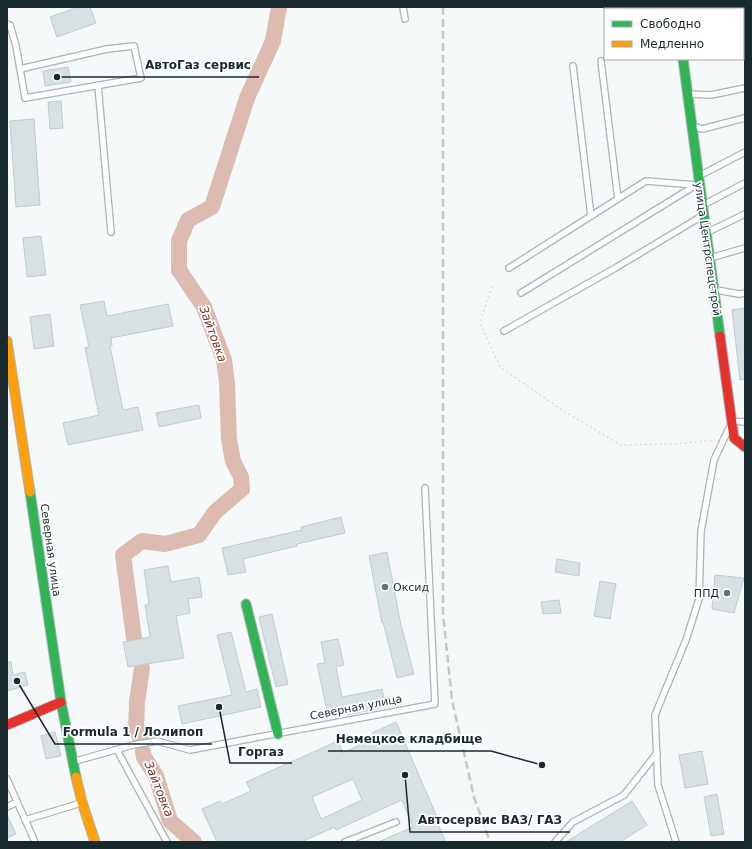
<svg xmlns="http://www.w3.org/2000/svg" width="752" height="849" viewBox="0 0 752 849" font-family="'DejaVu Sans',sans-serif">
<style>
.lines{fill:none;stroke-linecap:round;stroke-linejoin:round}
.river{stroke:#ddbbb0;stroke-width:16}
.building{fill:#d7e1e4;stroke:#c1cbcd;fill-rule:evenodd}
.lane-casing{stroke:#aab3b6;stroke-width:8}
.street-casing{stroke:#aab3b6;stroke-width:13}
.fast-casing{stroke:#aab3b6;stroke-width:11}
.slow-casing{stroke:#aab3b6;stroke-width:11}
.jam-casing{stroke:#aab3b6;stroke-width:11}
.path{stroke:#dadcdc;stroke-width:1.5;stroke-dasharray:2 3;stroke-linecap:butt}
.lane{stroke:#fefefe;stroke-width:5.5}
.street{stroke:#fefefe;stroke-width:11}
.fast{stroke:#30b455;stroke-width:9}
.slow{stroke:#ff9f0a;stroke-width:9}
.jam{stroke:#e5322d;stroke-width:9}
.rail{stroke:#c5c7c7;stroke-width:2.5;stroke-dasharray:8 4;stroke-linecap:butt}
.poi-dot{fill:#657275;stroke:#fff;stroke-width:1.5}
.labels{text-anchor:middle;stroke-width:3.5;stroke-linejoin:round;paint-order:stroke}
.street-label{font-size:11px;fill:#18292e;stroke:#fff}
.poi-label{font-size:11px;fill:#18292e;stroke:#fff;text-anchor:start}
.water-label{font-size:12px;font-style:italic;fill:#723321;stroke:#fff}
.leader{fill:none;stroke:#18292e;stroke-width:1.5}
.callout-dot{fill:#18292e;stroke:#fff;stroke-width:1.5}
.callout-label{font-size:12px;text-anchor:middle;font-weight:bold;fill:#18292e;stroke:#fff;stroke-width:3.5;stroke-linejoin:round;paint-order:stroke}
</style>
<rect width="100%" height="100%" fill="#f5f9fa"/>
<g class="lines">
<g class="river">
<polyline points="134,638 123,555 142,541 165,544 199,535 215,512 242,489 241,477 233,461 229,439 227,383 224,360 204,307 179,270 179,241 188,220 212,207 247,98 273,41 279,7"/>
<polyline points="142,668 137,702 136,729 142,741"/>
<polyline points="143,752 144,757 156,776 170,821 194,842"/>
</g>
</g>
<g class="building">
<polygon points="79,7 90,7 96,23 57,37 50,17"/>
<polygon points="68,67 71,82 45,86 43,71"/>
<polygon points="61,101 63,128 50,129 48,102"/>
<polygon points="34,119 40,205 16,207 10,121"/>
<polygon points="41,236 46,275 27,277 23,238"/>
<polygon points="104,301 107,316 168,304 173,326 111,338 112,346 110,346 123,410 138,407 143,430 68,445 63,423 99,415 85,348 89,347 80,305"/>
<polygon points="745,308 745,379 740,380 732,310"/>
<polygon points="50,314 54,346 34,349 30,317"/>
<polygon points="199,405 201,418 159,427 156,413"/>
<polygon points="341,517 345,533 297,544 297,546 243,559 246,572 228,575 222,548 302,530 301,527"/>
<polygon points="387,552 401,625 414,674 397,678 383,622 382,623 369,556"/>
<polygon points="557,559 580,563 579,576 555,572"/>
<polygon points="168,566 171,582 199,577 202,597 188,599 190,613 176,616 184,658 128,667 123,642 150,637 145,605 149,604 144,570"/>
<polygon points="715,575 744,578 734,613 712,609"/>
<polygon points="600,581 616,584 610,619 594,616"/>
<polygon points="559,600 561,613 543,614 541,602"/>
<polygon points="272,614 288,684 276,687 259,617"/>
<polygon points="231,632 246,692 257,689 261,707 182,724 178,706 232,695 217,635"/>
<polygon points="338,639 344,665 336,667 342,697 382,689 386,707 346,715 345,712 328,716 317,664 325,663 321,642"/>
<polygon points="7,662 11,662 13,675 25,672 28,685 7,691"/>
<path d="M396 722 437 817 435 818 446 842H378L413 827 402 800 336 830 335 827 301 842H217L202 809 220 801 222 804 251 791 246 782 338 741 343 753 374 738 372 733ZM353 779 362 800 321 819 312 797Z"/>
<polygon points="55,732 61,756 46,759 41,736"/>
<polygon points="702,751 708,784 685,788 679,755"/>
<polygon points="717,794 724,834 711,836 704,797"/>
<polygon points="632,801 647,825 620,842 566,842"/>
<polygon points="7,815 16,834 7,838"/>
</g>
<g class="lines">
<defs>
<g id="lane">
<polyline points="403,7 405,19"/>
<polyline points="7,24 10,25 16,46 25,98 141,78 134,46 107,49 20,69"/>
<polyline points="601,61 618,199"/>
<polyline points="573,66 591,216"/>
<polyline points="98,85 111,232"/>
<polyline points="688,94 711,95 745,88"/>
<polyline points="693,126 702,129 745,118"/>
<polyline points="701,175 745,152"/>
<polyline points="705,204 745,183"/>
<polyline points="708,232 745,214"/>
<polyline points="710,258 745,248"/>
<polyline points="509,268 646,181 696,185"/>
<polyline points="716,290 739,294 745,293"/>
<polyline points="521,293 696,185"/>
<polyline points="504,331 617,267 702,216"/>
<polyline points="733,421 745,422"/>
<polyline points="117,750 167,842"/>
<polyline points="72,762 133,745 157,741 190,750 435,704 425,488"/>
<polyline points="7,779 35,842"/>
<polyline points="7,807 17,802"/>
<polyline points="25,820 81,803"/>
<polyline points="345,842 396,822"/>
<polyline points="555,842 573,822 624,795 657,753"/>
<polyline points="676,842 658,785 655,715 686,640 699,599 701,531 714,460 729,428"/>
</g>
<polyline id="street" points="676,7 677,9"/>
<g id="fast">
<polyline points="683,59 720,336"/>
<polyline points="30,492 61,702 76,777"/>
<polyline points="246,604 278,734"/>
</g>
<g id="slow">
<polyline points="7,341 30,492"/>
<polyline points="76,777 82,802 95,842"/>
</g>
<g id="jam">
<polyline points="720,336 734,438 745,447"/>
<polyline points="7,725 61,702"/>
</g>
</defs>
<use href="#lane" class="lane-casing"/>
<use href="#street" class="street-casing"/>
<use href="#fast" class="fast-casing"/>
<use href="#slow" class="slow-casing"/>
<use href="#jam" class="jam-casing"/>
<polyline class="path" points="492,286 480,322 500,367 562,410 621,445 676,444 715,440"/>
<use href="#lane" class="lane"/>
<use href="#street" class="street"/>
<use href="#fast" class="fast"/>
<use href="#slow" class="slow"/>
<use href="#jam" class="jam"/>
<polyline class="rail" points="443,7 443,614 452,700 474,797 490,842"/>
</g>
<g class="poi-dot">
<circle cx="385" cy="587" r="4"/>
<circle cx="727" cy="593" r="4"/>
</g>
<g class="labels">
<g class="street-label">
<text transform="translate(708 249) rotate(82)" y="4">улица Центрспецстрой</text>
<text transform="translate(51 550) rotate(82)" y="4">Северная улица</text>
<text transform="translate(356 707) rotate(-11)" y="4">Северная улица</text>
</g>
<g class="poi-label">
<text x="393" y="591">Оксид</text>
<text x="719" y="597" text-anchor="end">ППД</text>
</g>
<g class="water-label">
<text transform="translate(213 334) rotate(70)" y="4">Зайтовка</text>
<text transform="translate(159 789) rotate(68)" y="4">Зайтовка</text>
</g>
</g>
<path class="leader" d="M57 77L137 77H259M17 681L55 744H212M542 765L491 751H328M219 707L230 763H292M405 775L410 832H570"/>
<g class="callout-dot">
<circle cx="57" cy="77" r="4"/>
<circle cx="17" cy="681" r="4"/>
<circle cx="542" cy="765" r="4"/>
<circle cx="219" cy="707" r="4"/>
<circle cx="405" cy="775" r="4"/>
</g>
<g class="callout-label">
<text x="198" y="69">АвтоГаз сервис</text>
<text x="133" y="736">Formula 1 / Лолипоп</text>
<text x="409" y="743">Немецкое кладбище</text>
<text x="261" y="756">Горгаз</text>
<text x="490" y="824">Автосервис ВАЗ/ ГАЗ</text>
</g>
<rect width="752" height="849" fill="none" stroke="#18292e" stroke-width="16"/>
<rect x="604" y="8" width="140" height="52" fill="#ffffff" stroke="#a3a9ab"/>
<rect x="612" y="21" width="20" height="6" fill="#30b455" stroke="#a3a9ab"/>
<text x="640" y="28" font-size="12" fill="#18292e">Свободно</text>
<rect x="612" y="41" width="20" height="6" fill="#ff9f0a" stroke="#a3a9ab"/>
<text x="640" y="48" font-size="12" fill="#18292e">Медленно</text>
</svg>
